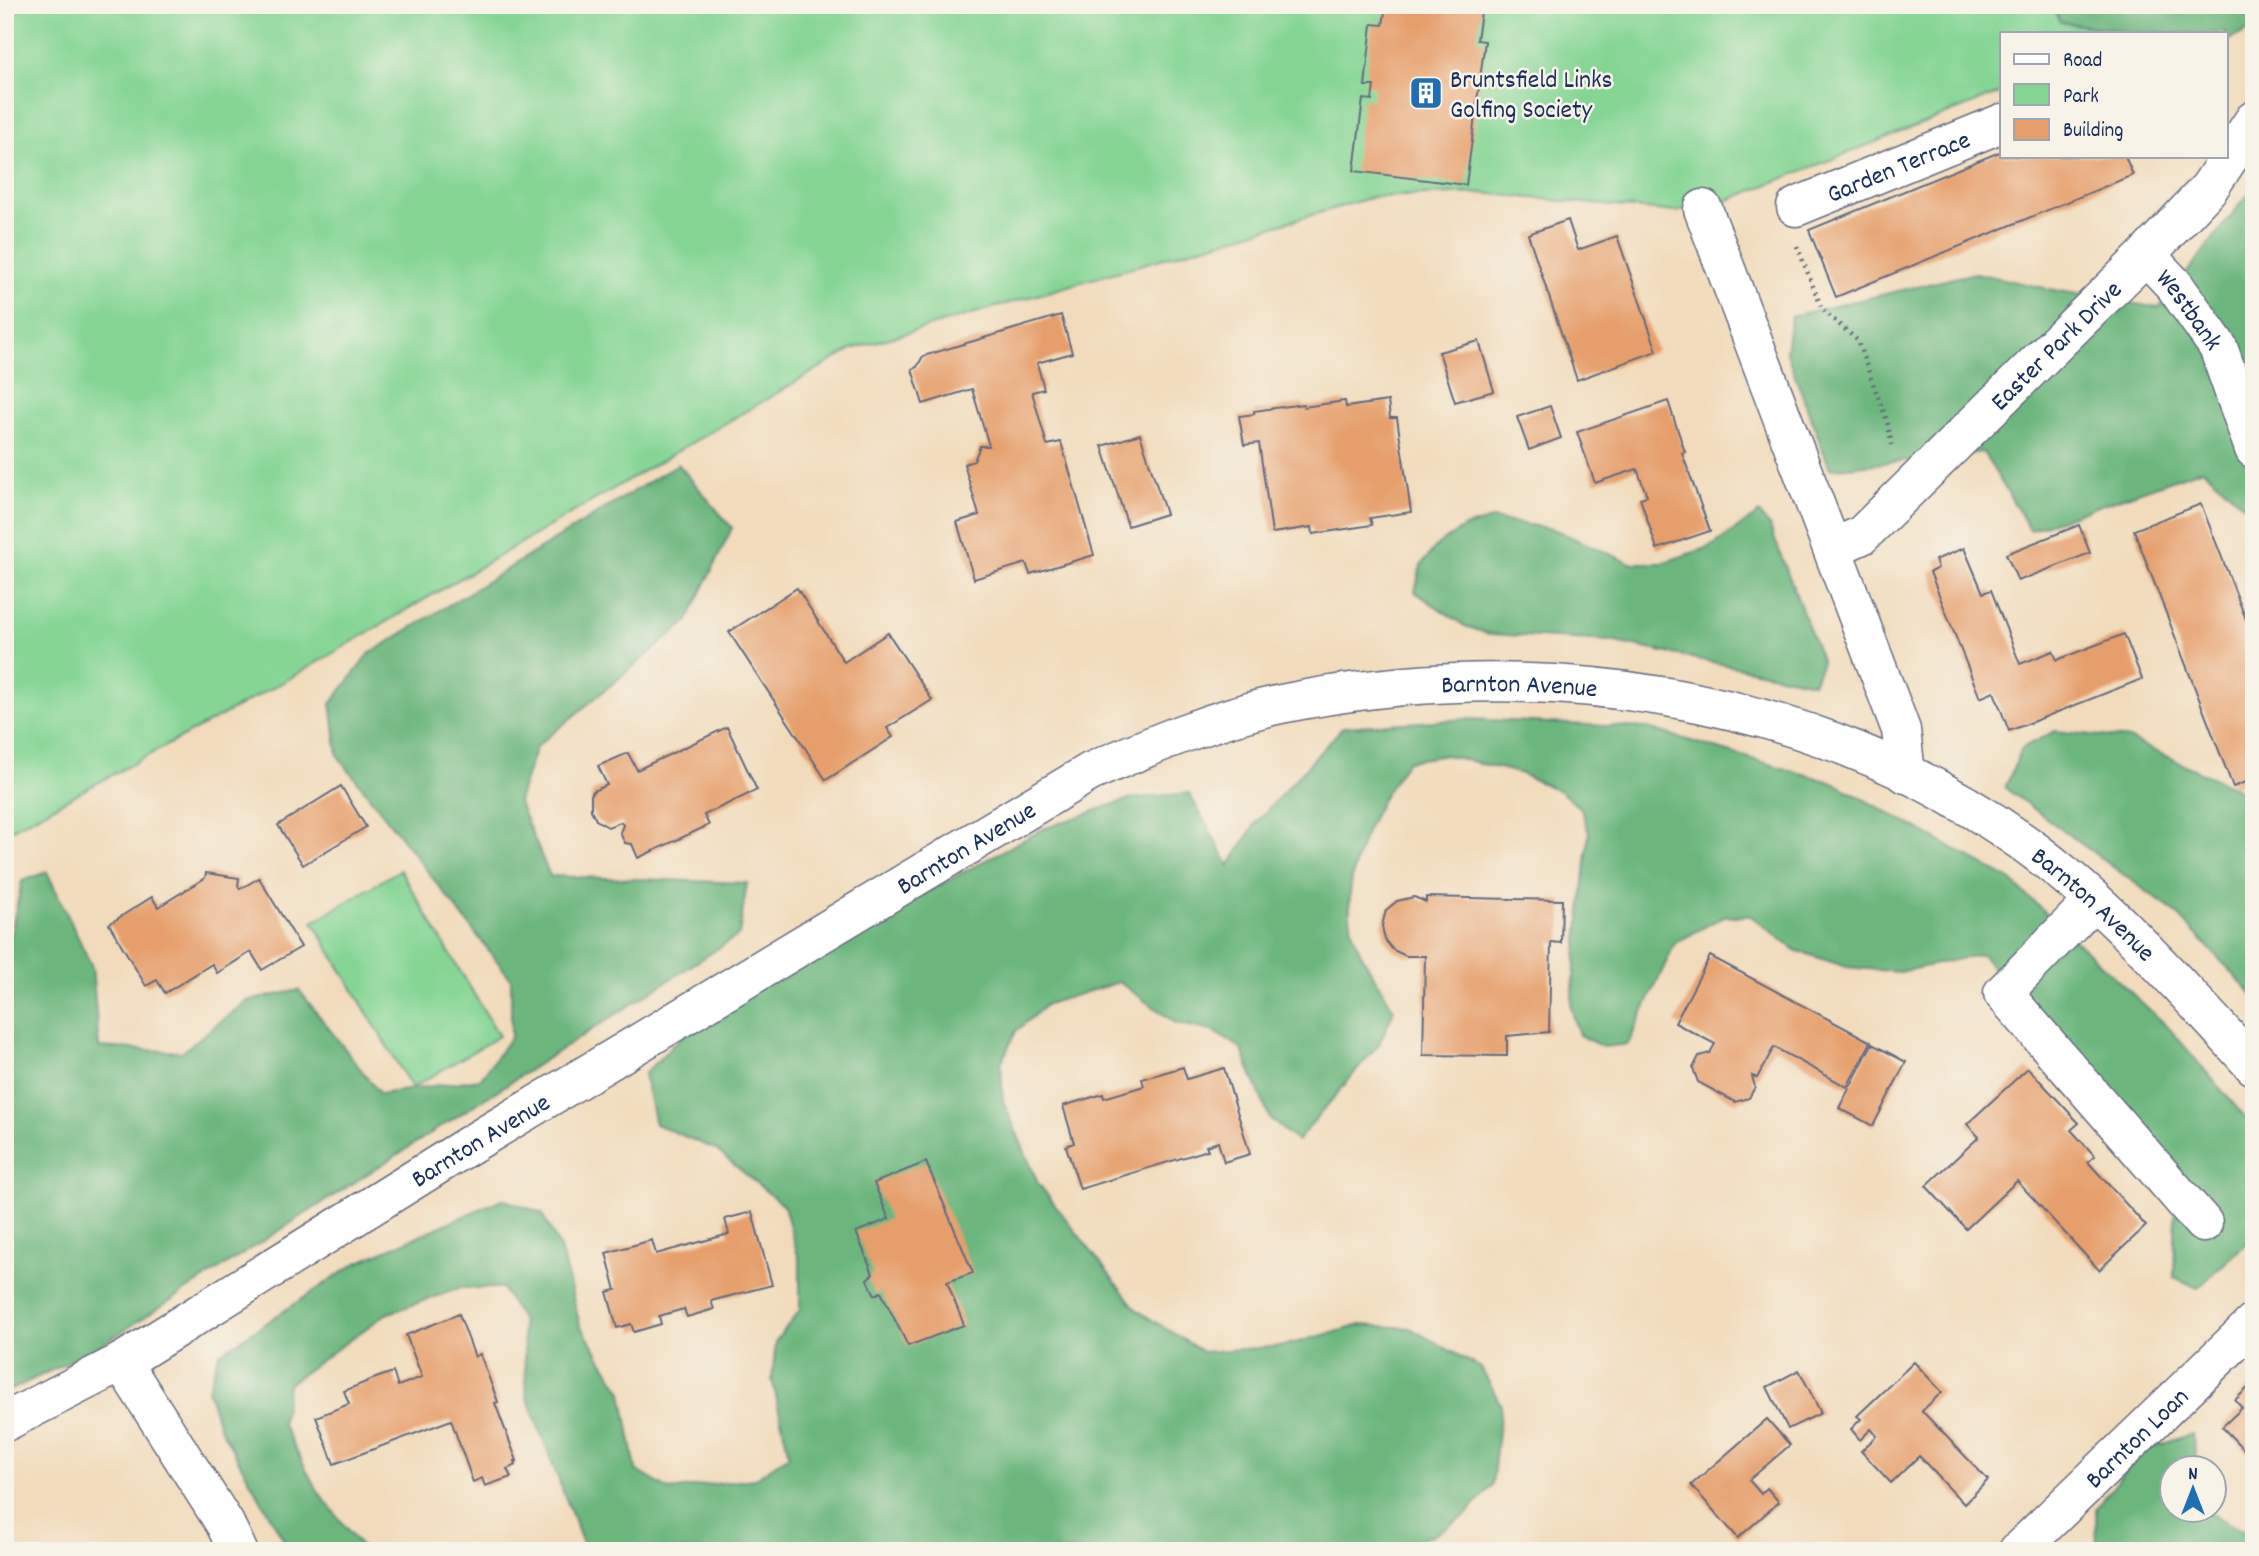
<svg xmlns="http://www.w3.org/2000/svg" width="2259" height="1556" viewBox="0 0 2259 1556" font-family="Dekko,sans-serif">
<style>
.green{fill:#86d595;stroke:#50827a;stroke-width:2}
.forest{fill:#6cb67e;stroke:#44726e;stroke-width:2}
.building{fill:#e69f6c}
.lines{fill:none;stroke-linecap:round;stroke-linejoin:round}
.minor-casing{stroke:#666b7f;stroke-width:41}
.path{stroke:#666b7f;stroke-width:4.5;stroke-dasharray:2 5;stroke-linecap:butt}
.minor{stroke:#fff;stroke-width:38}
.labels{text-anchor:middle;stroke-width:5;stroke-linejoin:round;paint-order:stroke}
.poi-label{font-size:26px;fill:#1b2f5e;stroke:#f7f3e8;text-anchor:start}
.street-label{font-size:26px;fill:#1b2f5e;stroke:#f7f3e8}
</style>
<rect width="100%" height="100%" fill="#f7f3e8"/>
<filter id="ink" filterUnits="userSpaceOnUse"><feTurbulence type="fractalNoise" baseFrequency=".0143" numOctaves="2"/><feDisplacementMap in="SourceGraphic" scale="14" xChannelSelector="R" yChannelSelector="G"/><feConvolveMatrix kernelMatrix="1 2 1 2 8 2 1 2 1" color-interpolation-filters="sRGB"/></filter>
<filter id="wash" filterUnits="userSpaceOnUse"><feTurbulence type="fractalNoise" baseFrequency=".00686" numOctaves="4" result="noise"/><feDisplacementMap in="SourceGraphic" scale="28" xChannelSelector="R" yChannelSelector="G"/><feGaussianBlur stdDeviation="1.57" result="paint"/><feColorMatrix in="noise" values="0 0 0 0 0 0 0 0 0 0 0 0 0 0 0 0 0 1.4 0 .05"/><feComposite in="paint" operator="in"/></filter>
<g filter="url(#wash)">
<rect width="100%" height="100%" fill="#f1dbbc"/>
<g class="green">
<polygon points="5,5 2087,5 2095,33 2002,33 2002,92 1726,201 1675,212 1482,193 1373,197 852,349 287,680 5,833"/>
<polygon points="400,870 499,1036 412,1088 313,922"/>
</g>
<g class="forest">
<polygon points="2054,5 2254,5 2254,27 2226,42 2226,33 2136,33 2060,22"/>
<polygon points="2254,187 2254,514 2203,469 2030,530 1983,452 1830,469 1786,351 1791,316 1975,273 2054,290 2159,308"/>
<polygon points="678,464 732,528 687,622 536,747 518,801 550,876 747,883 739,935 95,1349 5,1393 5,961 22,881 47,872 92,967 99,1047 182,1052 247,1001 299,990 380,1094 480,1079 511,1037 511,979 338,756 331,704 369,654"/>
<polygon points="1759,513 1770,527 1822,662 1813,683 1610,641 1489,634 1465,626 1415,592 1421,565 1438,544 1465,527 1492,519 1553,529 1630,563 1662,563 1712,546"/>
<path d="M1468 719 1647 728 1834 783 2009 879 2168 1027 2254 1128V1236L2198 1288 2174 1277 2176 1195 2154 1137 2086 1087 1982 954 1900 972 1847 967 1795 950 1751 916H1724L1675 943 1628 1044 1603 1047 1579 1035 1571 1007 1589 833 1581 809 1560 791 1519 773 1446 755 1408 761C1372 808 1333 885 1357 945 1367 967 1382 989 1394 1010L1379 1044 1297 1141 1270 1119 1241 1048 1212 1031 1176 1023 1119 982 1047 1004 1016 1031 1001 1063 1003 1101 1038 1183 1137 1310 1203 1352 1283 1346 1361 1325 1410 1328 1481 1368 1501 1405 1492 1486 1466 1515 1432 1536 1374 1551H588L582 1541 527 1397 522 1321 502 1288H460L386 1314 288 1384 282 1424 317 1490 364 1551H290L219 1426 208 1390 219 1354 355 1264 502 1199 542 1213 560 1248 580 1325 622 1392 636 1470 669 1490 754 1479 789 1455 772 1379 776 1341 800 1310V1263L784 1206 715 1149 655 1124 644 1074 688 1030 813 954 1043 829 1129 799 1189 793 1229 866 1257 821 1343 727Z"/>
<polygon points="2055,731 2129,739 2254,797 2254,996 2176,913 2005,788 2022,748"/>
<polygon points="2192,1434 2198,1468 2172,1468 2172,1510 2206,1511 2254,1537 2254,1551 2097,1551 2096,1508 2142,1451"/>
</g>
<g id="blocks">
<g class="building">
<polygon points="1386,5 1482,5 1477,40 1485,41 1466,185 1354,171 1363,99 1372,100 1374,86 1365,86 1372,24 1383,25"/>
<polygon points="2002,151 2002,156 2125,156 2133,175 1836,297 1809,230"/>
<polygon points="1568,220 1578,250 1617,236 1657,351 1577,380 1528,234"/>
<polygon points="1061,315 1072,353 1037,363 1044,389 1032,392 1047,445 1061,442 1094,555 1030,574 1026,563 974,579 957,522 979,515 964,464 974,461 980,446 989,446 972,389 923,404 912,369 917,367 923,356"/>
<polygon points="1479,341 1494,391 1455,402 1439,352"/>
<polygon points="1345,401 1346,407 1388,401 1390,418 1397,418 1411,512 1370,518 1372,525 1313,534 1312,527 1272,533 1259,443 1244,445 1239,416 1254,414 1254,411 1303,404 1304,407"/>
<polygon points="1668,401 1685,452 1682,453 1710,531 1657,549 1640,498 1647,496 1637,469 1595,483 1577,432"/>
<polygon points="1550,406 1561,438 1529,450 1517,417"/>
<polygon points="1140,434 1166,514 1128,526 1102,446"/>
<polygon points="2201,504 2254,640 2254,779 2233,787 2134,530"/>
<polygon points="2079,525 2090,553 2018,581 2006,554"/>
<polygon points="1964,548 1983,593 1991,590 2020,664 2053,651 2057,660 2124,634 2142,679 2009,731 1994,692 1980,698 1930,572 1938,568 1935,560"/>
<polygon points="797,588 844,662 888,633 932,700 887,728 893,737 826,780 729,632"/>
<polygon points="727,727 757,790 704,815 709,825 638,858 632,844 625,843 620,833 623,825 621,822 608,827 596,820 591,810 591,795 593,791 607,785 598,766 628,753 637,770"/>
<polygon points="341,786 366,827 303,865 278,825"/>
<polygon points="206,873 239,878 238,886 240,889 259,878 301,947 262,970 251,952 217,973 212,964 165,993 157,980 146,986 109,924 152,897 158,907 205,878"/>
<polygon points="1414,897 1426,902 1426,897 1562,900 1561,943 1551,942 1549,1032 1507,1036 1507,1056 1423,1055 1425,956 1406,956 1393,950 1385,940 1382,926 1386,910 1397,901"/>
<polygon points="1710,956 1871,1042 1847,1087 1774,1047 1757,1078 1752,1076 1755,1087 1749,1098 1735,1102 1698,1082 1693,1068 1699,1056 1710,1053 1715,1044 1675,1023"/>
<polygon points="1872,1044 1906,1062 1873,1126 1839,1108"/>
<polygon points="1183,1067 1187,1079 1224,1068 1250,1154 1224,1162 1218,1142 1206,1146 1208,1150 1080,1189 1066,1146 1074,1143 1063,1106 1103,1094 1104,1098 1144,1086 1142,1079"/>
<polygon points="2028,1068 2079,1123 2071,1130 2095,1156 2088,1162 2146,1226 2099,1270 2017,1181 1966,1229 1926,1186 1979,1137 1967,1124"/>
<polygon points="926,1162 973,1273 947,1282 964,1325 908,1346 881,1292 875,1295 867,1279 873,1274 856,1232 889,1219 874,1183"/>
<polygon points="752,1212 772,1285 711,1301 714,1309 687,1317 684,1309 659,1316 661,1324 634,1332 631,1324 617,1328 607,1292 616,1290 606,1253 652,1240 656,1254 729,1234 725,1219"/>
<polygon points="459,1314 475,1357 480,1354 498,1402 495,1403 517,1461 515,1461 516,1465 507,1469 511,1477 485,1486 482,1478 473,1482 451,1420 334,1464 316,1417 349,1404 344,1391 373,1379 393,1372 398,1386 422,1377 406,1335"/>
<polygon points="1914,1362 1942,1392 1922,1411 1988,1480 1964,1504 1919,1456 1891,1483 1861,1451 1877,1436 1871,1429 1860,1440 1851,1429 1861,1419 1857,1416"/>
<polygon points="1799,1370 1821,1413 1788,1429 1767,1387"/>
<polygon points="2254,1382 2254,1460 2222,1427 2242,1408 2235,1400"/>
<polygon points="1767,1419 1790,1445 1749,1480 1761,1494 1767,1488 1779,1502 1738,1538 1691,1485"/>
</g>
</g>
</g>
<g filter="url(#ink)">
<use href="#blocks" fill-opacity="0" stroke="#666b7f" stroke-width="2"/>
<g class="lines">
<defs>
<g id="minor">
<path id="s1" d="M1796 207 2002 123"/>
<polyline points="1703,209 1901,730 1906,774"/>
<path id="s2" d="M2146 255 2175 286 2218 347 2254 449"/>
<path id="s3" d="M1833 548 1862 535 2146 255 2209 188 2254 120"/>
<polyline points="2094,900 2003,993 2203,1223"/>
<polyline points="122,1362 225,1524 238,1551"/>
<path id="s4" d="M5 1422 122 1362 471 1144 1090 772C1152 745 1215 718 1281 704 1532 652 1812 691 2024 843 2111 906 2181 987 2254 1066"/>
<path id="s5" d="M2018 1551 2254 1323"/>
</g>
</defs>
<use href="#minor" class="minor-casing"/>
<polyline class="path" points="1797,246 1822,309 1857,340 1887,421 1892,445"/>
<use href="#minor" class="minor"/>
</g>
</g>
<defs>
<symbol id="building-square" viewBox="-11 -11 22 22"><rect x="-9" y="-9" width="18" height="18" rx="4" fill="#1f6fb2" stroke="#f7f3e8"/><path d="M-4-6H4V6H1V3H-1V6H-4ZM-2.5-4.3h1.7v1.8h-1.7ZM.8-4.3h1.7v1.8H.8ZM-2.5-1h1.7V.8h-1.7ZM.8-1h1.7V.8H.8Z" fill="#fff"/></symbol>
</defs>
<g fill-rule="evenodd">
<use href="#building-square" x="1407" y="74" width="38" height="38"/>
</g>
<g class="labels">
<g class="poi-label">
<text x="1450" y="87">Bruntsfield Links<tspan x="1450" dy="30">Golfing Society</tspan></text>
</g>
<g class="street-label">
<text dy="9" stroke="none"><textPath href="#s1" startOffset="110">Garden Terrace</textPath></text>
<text dy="9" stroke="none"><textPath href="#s2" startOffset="70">Westbank</textPath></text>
<text dy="9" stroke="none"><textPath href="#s3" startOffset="303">Easter Park Drive</textPath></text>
<text dy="9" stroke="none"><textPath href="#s4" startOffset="1708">Barnton Avenue</textPath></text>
<text dy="9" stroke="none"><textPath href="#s4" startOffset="1120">Barnton Avenue</textPath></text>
<text dy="9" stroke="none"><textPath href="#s4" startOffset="2338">Barnton Avenue</textPath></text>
<text dy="9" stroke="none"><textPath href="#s4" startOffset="553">Barnton Avenue</textPath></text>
<text dy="9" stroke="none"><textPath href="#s5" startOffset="164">Barnton Loan</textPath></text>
</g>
</g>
<rect width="2259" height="1556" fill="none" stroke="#f7f3e8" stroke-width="28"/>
<rect x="2000" y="32" width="228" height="126" fill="#f7f3e8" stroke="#9fa5b1" stroke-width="2"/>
<rect x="2014" y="54" width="35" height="10" fill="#ffffff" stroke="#9fa5b1" stroke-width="2"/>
<text x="2063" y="66" font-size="21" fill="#1b2f5e">Road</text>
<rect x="2014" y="84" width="35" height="21" fill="#86d595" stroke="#9fa5b1" stroke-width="2"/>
<text x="2063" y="102" font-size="21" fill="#1b2f5e">Park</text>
<rect x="2014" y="119" width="35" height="21" fill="#e69f6c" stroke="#9fa5b1" stroke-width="2"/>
<text x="2063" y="136" font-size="21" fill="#1b2f5e">Building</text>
<g transform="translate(2193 1489)"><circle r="33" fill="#f7f3e8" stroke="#9fa5b1" stroke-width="2"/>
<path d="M0-5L12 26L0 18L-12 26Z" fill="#1f6fb2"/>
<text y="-10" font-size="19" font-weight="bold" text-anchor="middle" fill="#1b2f5e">N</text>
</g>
</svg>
